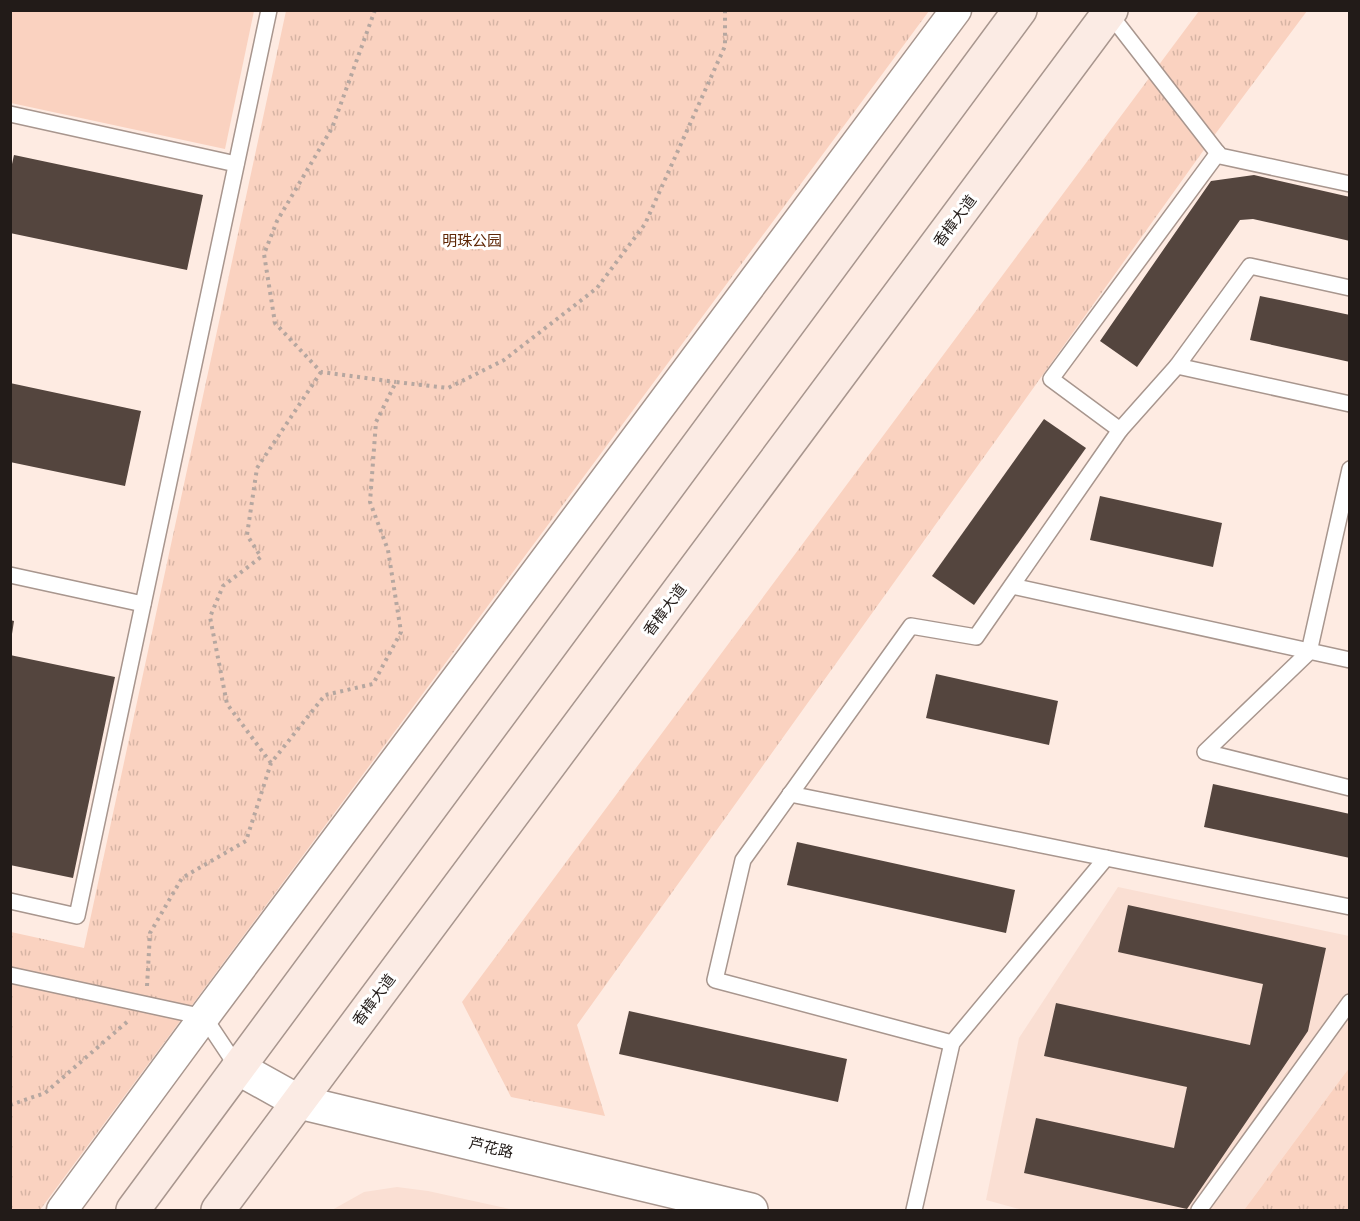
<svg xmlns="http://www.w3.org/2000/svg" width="1360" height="1221" viewBox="0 0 1360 1221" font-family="'Roboto Condensed','Noto Sans SC',sans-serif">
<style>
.built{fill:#fadfd3}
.grass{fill:#fad2c0}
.park{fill:url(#park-tufts)}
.building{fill:#54453e}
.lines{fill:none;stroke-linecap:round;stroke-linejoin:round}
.service-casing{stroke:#a8968e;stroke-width:18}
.minor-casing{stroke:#a8968e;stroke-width:33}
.tertiary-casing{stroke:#a8968e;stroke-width:36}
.secondary-casing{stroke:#a8968e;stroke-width:36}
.path{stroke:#b6a7a0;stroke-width:4;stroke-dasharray:3 4.5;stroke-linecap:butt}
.service{stroke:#fff;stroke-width:15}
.minor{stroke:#fff;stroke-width:30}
.tertiary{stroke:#fff;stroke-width:33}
.secondary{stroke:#fbebe4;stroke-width:33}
.labels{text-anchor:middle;stroke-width:6;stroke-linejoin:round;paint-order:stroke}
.street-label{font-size:15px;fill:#221b18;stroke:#fff}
.park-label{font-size:15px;fill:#5e2605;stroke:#fff}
</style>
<defs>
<pattern id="park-tufts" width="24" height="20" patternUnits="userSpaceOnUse" patternTransform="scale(1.5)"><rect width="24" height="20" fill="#fad2c0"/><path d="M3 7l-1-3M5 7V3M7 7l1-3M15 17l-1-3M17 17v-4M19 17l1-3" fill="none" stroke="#d6b4a4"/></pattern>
</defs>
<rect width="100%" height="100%" fill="#feebe2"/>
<g class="built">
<polygon points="1118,887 1349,936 1349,1068 1244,1210 1023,1210 986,1200 1019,1038"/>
<polygon points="397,1187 428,1191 515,1210 332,1210 364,1192"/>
</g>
<polygon class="grass" points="11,10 254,11 225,149 11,103"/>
<g class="park">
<polygon points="286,11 929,11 40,1210 11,1210 11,932 84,948"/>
<polygon points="1199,11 1307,11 1216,133 577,1025 605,1116 511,1097 462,1002"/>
<polygon points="1349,1068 1349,1210 1244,1210"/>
</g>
<g class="building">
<polygon points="14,155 203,195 187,270 10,233 10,173"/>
<polygon points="1254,175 1350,197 1350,241 1253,219 1240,220 1137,367 1100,341 1211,181"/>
<polygon points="1260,296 1350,315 1350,362 1250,340"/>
<polygon points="10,383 141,411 125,486 10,462"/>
<polygon points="1044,419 1086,448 974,605 932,576"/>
<polygon points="1100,496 1222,523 1213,567 1090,540"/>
<polygon points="10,620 14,621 12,634 10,634"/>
<polygon points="10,655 115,677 73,878 10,865"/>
<polygon points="936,674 1058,701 1049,745 926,718"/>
<polygon points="1213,784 1350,814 1350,858 1204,827"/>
<polygon points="797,842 1015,890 1006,933 787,885"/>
<polygon points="1128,905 1326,948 1308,1031 1187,1209 1024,1173 1036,1118 1174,1148 1187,1087 1044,1056 1056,1003 1250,1045 1263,984 1118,952"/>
<polygon points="629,1011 847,1059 838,1102 619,1054"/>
</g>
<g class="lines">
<defs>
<g id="service">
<polyline points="1109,13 1220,156 1350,184"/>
<polyline points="10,114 236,164"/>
<polyline points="1350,288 1250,266 1177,366 1350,404"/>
<polyline points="1120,430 1177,366"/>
<polyline points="1350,469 1309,652 1205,752 1350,788"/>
<polyline points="10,575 143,604"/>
<polyline points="1012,586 1350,660"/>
<polyline points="790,794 1106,858"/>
<polyline points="10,901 77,916 269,10"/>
<polyline points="10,975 204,1017 238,1068"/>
<polyline points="952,1043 715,980 743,860 911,626 976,637 1120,430 1051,379 1218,153"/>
<polyline points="914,1210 952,1043 1106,858 1350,907"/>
<polyline points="1199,1210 1350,1002"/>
</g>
<polyline id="minor" points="62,1210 204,1017 956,10"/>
<polyline id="tertiary" points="238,1068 299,1102 751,1210"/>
<g id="secondary">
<polyline points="133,1210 1020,10"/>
<polyline points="218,1210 1111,10"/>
</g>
</defs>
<use href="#service" class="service-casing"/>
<use href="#minor" class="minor-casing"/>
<use href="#tertiary" class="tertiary-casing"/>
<use href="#secondary" class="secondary-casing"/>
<g class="path">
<polyline points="375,10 332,128 277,221 264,254 275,323 321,372 396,382"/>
<polyline points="271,763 227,704 210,617 223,586 261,557 247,535 257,468 321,372"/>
<polyline points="147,986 150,933 182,878 246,841 271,763 325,695 373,684 401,632 388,550 370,502 376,422 396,382 448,388 504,360 597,288 645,224 725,46 725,10"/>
<polyline points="10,1105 45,1093 128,1021"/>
</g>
<use href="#service" class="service"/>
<use href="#minor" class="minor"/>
<use href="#tertiary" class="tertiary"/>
<use href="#secondary" class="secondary"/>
</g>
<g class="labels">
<g class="street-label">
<text transform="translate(955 221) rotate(-53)" y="5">香樟大道</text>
<text transform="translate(665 610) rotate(-53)" y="5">香樟大道</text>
<text transform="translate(374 1000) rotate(-53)" y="5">香樟大道</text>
<text transform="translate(491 1148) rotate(13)" y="5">芦花路</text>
</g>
<g class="park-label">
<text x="472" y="246">明珠公园</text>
</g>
</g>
<rect width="1360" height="1221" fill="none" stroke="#221b18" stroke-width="24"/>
</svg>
